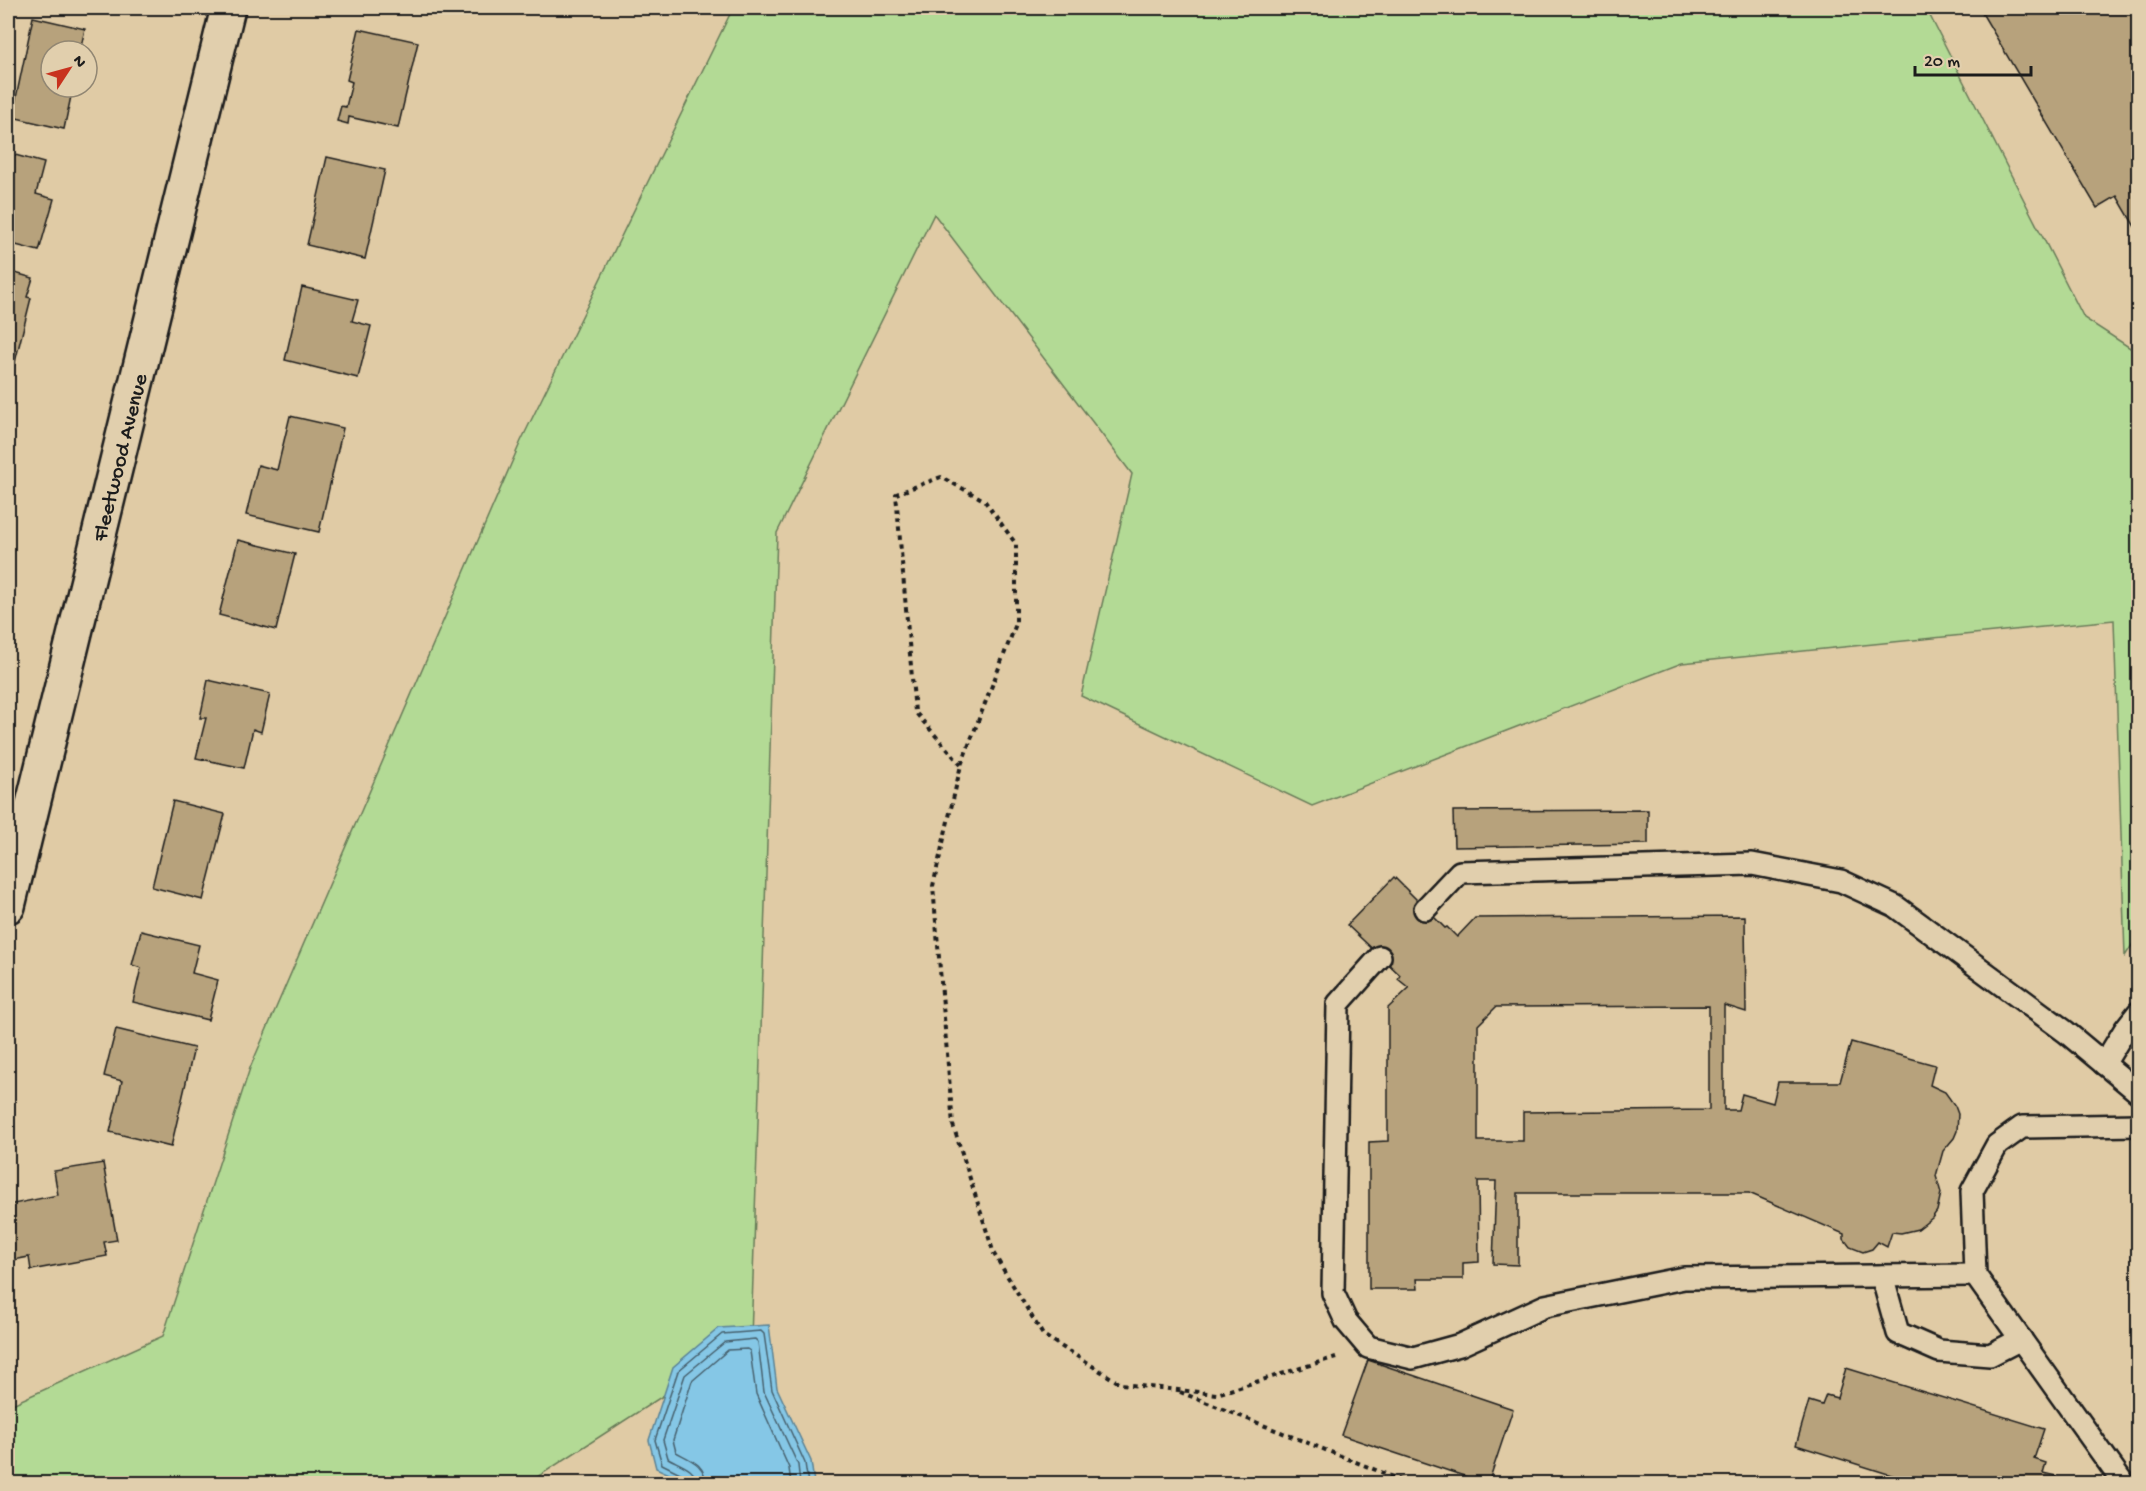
<svg xmlns="http://www.w3.org/2000/svg" width="2146" height="1491" viewBox="0 0 2146 1491" font-family="'Gochi Hand',sans-serif">
<style>
.green{fill:#b3da95;stroke:#687b58;stroke-width:1.5}
.water{fill:#85c7e6;stroke:#5b8395;stroke-width:1.5}
.lines{fill:none;stroke-linecap:round;stroke-linejoin:round}
.shore{stroke:#46606d;stroke-width:1.5}
.building{fill:#b7a27b;stroke:#1c1c1c;stroke-width:1.5;fill-rule:evenodd}
.service-casing{stroke:#1c1c1c;stroke-width:26}
.minor-casing{stroke:#1c1c1c;stroke-width:38}
.path{stroke:#1c1c1c;stroke-width:4;stroke-dasharray:4.5 4.5;stroke-linecap:butt}
.service{stroke:#e1cfad;stroke-width:21}
.minor{stroke:#e1cfad;stroke-width:33}
.labels{text-anchor:middle;stroke-width:5;stroke-linejoin:round;paint-order:stroke}
.street-label{font-size:22px;fill:#1c1c1c;stroke:#e1cfad}
</style>
<rect width="100%" height="100%" fill="#e0cba5"/>
<filter id="ink" filterUnits="userSpaceOnUse"><feTurbulence type="fractalNoise" baseFrequency=".0167" numOctaves="2"/><feDisplacementMap in="SourceGraphic" scale="12" xChannelSelector="R" yChannelSelector="G"/><feConvolveMatrix kernelMatrix="1 2 1 2 8 2 1 2 1" color-interpolation-filters="sRGB"/></filter>
<g filter="url(#ink)">
<polygon class="green" points="733,8 1926,8 2084,318 2138,353 2138,936 2125,956 2114,620 1682,663 1312,806 1081,696 1132,474 934,214 777,533 751,1339 528,1483 8,1483 8,1406 163,1336 250,1068 521,441"/>
<polygon class="water" points="769,1325 777,1388 811,1461 814,1483 689,1483 656,1468 649,1440 673,1367 719,1328"/>
<g class="lines">
<g class="shore">
<polyline points="690,1484 686,1476 662,1464 655,1440 678,1371 722,1334 761,1331 764,1334 772,1390 805,1463 808,1484"/>
<path d="M697 1484C696 1468 680 1465 668 1458L663 1440 685 1375 725 1342 755 1339 758 1342 764 1392 798 1465 800 1484"/>
<path d="M706 1484C705 1464 691 1460 676 1452L673 1440 692 1381 728 1350 747 1349 750 1351 756 1394 789 1468 791 1484"/>
</g>
</g>
<g class="building">
<polygon points="1979,8 2138,8 2138,232 2117,196 2097,208"/>
<polygon points="33,17 85,29 80,51 51,51 51,87 73,87 64,129 12,117"/>
<polygon points="359,29 418,42 398,128 349,117 348,124 337,121 341,106 346,107 352,82 347,80"/>
<polygon points="8,153 44,163 36,194 54,199 39,251 8,243"/>
<polygon points="327,157 385,170 365,259 307,245"/>
<polygon points="8,271 33,278 27,297 31,298 13,370 8,369"/>
<polygon points="302,287 358,300 352,321 371,326 358,378 285,360"/>
<polygon points="290,416 343,428 319,532 246,515 258,465 277,470"/>
<polygon points="238,540 295,554 276,630 219,615"/>
<polygon points="208,680 270,694 261,732 253,729 244,768 196,758 206,718 200,718"/>
<polygon points="173,801 225,814 203,900 152,887"/>
<polygon points="1648,810 1648,844 1454,847 1453,811"/>
<path d="M1394 877 1445 928 1447 927 1457 937 1475 918 1745 916 1746 1012 1724 1005V1110H1738L1742 1094 1773 1103 1778 1082H1840L1851 1042 1935 1065 1930 1085 1945 1092 1955 1106 1958 1114 1957 1131 1954 1138 1943 1151 1936 1176 1941 1193 1937 1211 1932 1218 1918 1229 1901 1233 1892 1232 1887 1247 1878 1242 1872 1249 1863 1252 1850 1247 1844 1239V1234L1749 1193H1518V1265L1493 1264 1496 1181H1478L1479 1262 1463 1263V1279H1417L1418 1289H1369V1142L1388 1141V1008L1409 988 1398 979 1400 975 1347 925ZM1709 1006V1110L1523 1112V1141H1478V1025L1496 1007Z"/>
<polygon points="141,931 199,945 192,973 218,980 208,1020 133,1002 141,968 132,965"/>
<polygon points="116,1029 194,1048 171,1147 110,1132 122,1081 104,1076"/>
<polygon points="103,1163 117,1240 104,1242 107,1256 31,1270 29,1257 8,1261 8,1205 58,1195 54,1171"/>
<polygon points="1368,1360 1513,1409 1488,1484 1341,1435"/>
<polygon points="1846,1368 2044,1429 2034,1459 2046,1463 2043,1473 2056,1476 2054,1484 1920,1484 1796,1445 1809,1401 1822,1405 1826,1395 1837,1398"/>
</g>
<g class="lines">
<defs>
<g id="service">
<polyline points="1425,909 1460,872 1752,864 1841,881 1895,906 2066,1032 2138,1092"/>
<polyline points="1380,957 1338,1004 1333,1293 1346,1321 1368,1347 1413,1358 1460,1345 1545,1306 1684,1278 1975,1275"/>
<polyline points="2104,1064 2126,1028 2138,1013"/>
<polyline points="1882,1276 1898,1333 1939,1351 1990,1355 2021,1339"/>
<polyline points="2124,1484 1975,1275 1972,1191 1997,1145 2022,1127 2138,1125"/>
</g>
<polyline id="minor" points="8,906 228,8"/>
</defs>
<use href="#service" class="service-casing"/>
<use href="#minor" class="minor-casing"/>
<g class="path">
<polyline points="961,765 915,712 896,494 941,477 984,500 1016,544 1016,624 961,765 933,886 953,1125 994,1254 1043,1335 1121,1384 1217,1394 1336,1357"/>
<polyline points="1180,1392 1411,1484"/>
</g>
<use href="#service" class="service"/>
<use href="#minor" class="minor"/>
</g>
</g>
<g class="labels">
<g class="street-label">
<text transform="translate(118 457) rotate(-76)" y="8">Fleetwood Avenue</text>
</g>
</g>
<rect width="2146" height="1491" fill="none" stroke="#e1cfad" stroke-width="30"/>
<rect x="15" y="15" width="2116" height="1461" fill="none" stroke="#1c1c1c" stroke-width="2" filter="url(#ink)"/>
<g transform="translate(69 69) rotate(54)"><circle r="28" fill="#e1cfad" stroke="#928773" stroke-width="1.5"/>
<path d="M0-4.5L10 22L0 15L-10 22Z" fill="#c8321e"/>
<text y="-9" font-size="16" font-weight="bold" text-anchor="middle" fill="#1c1c1c">N</text>
</g>
<path d="M1915 66v9h116v-9" fill="none" stroke="#1c1c1c" stroke-width="3"/>
<text x="1924" y="66" font-size="18" fill="#1c1c1c" stroke="#e1cfad" stroke-width="4.5" paint-order="stroke">20 m</text>
</svg>
